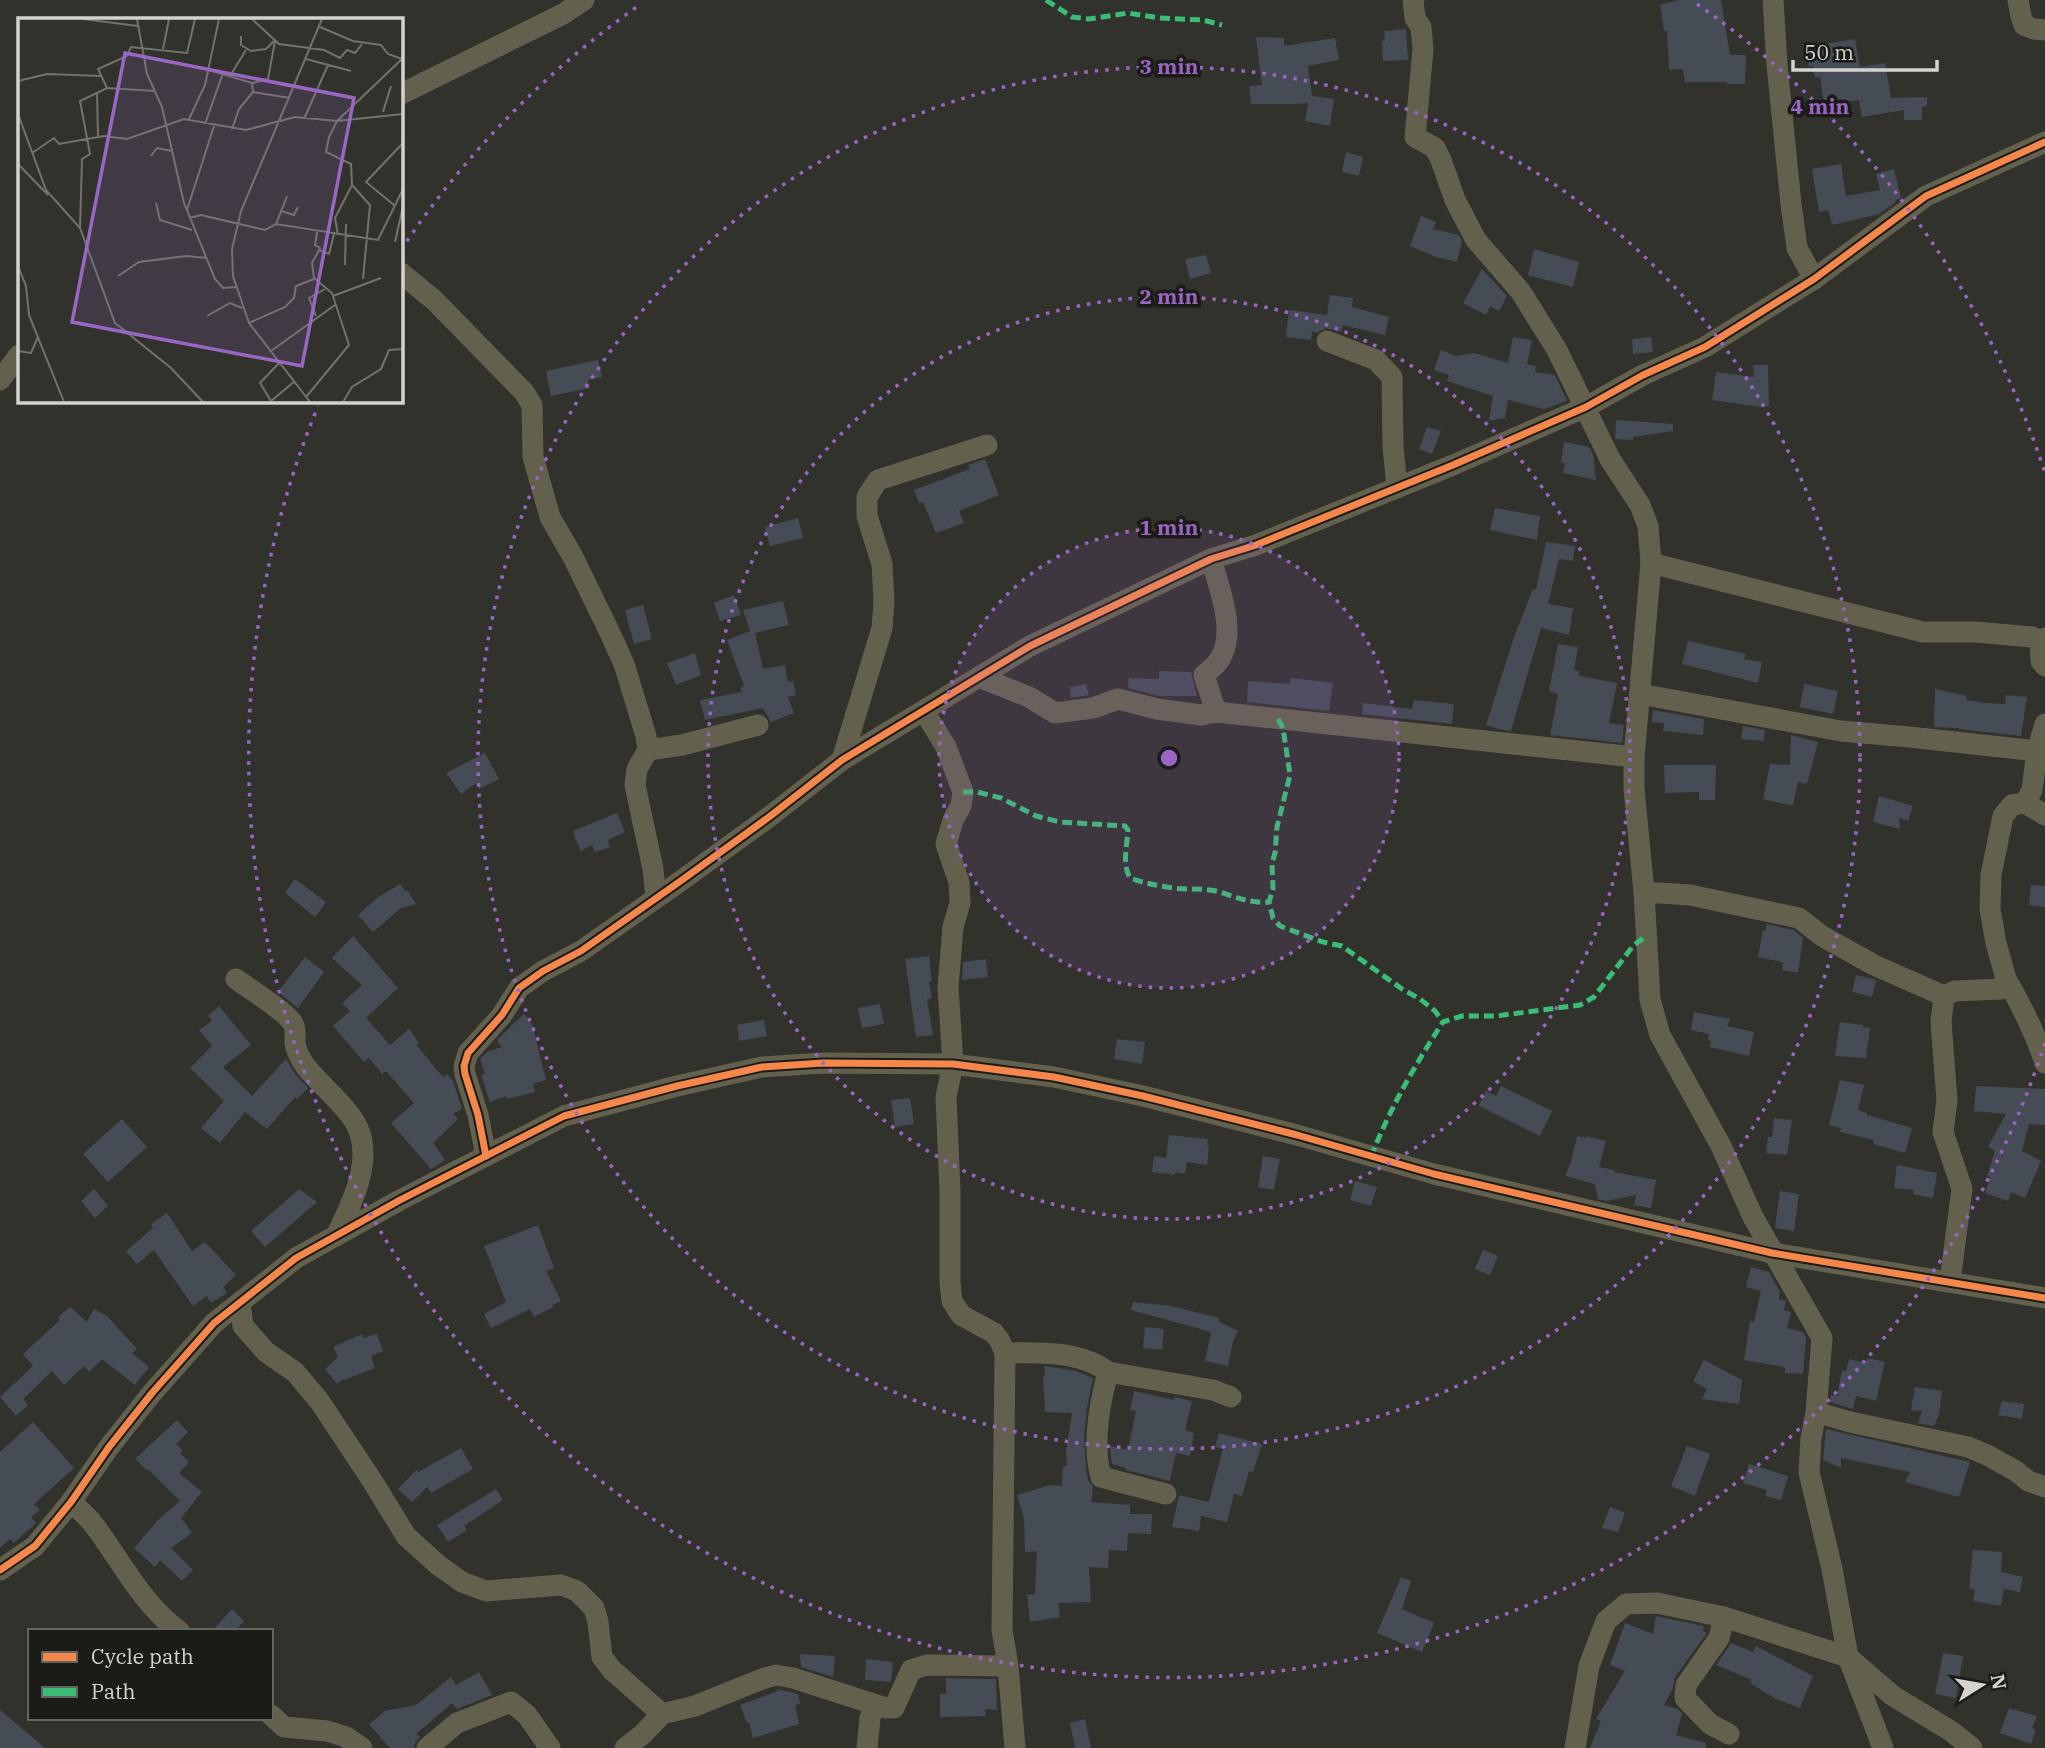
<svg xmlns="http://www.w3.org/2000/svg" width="2045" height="1748" viewBox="0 0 2045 1748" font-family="'IBM Plex Serif',serif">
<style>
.building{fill:#454c56}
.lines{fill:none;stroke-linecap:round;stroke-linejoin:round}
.minor{stroke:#63614e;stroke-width:21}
.quiet{stroke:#3abd76;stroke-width:5;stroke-dasharray:10 5;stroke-linecap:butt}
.cycleway-casing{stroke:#1b1b17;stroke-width:11}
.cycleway{stroke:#f5874c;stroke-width:7}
.ring{fill:none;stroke:#9a66c4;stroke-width:3.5;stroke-dasharray:3.5 7}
.inset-road{fill:none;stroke:#73726d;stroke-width:2}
.view{fill:#9a66c4;fill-opacity:0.15;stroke:#9a66c4;stroke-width:3.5}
.inset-edge{fill:none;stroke:#d4d3ce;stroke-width:3.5}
.centre{fill:#9a66c4;stroke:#1b1b17;stroke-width:3.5}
.ring-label{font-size:21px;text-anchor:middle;font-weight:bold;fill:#9a66c4;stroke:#1b1b17;stroke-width:7;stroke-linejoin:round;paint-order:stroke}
</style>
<rect width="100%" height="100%" fill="#32322d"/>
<g class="building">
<polygon points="1679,0 1721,0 1730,55 1746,55 1745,84 1727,84 1727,82 1685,82 1683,69 1669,70 1667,31 1664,31 1660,5"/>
<polygon points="1406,29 1408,60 1383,61 1382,41 1385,41 1384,31"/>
<polygon points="1256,37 1284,38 1284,46 1335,38 1339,60 1308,66 1312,96 1334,99 1330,126 1305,121 1308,103 1295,104 1251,104 1249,86 1262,85"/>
<polygon points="1855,39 1860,67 1885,63 1891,98 1927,97 1927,106 1922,107 1922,120 1904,120 1904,110 1862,117 1859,100 1833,104 1833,103 1824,104 1820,77 1815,78 1813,66 1809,67 1806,47"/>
<polygon points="1346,152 1363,157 1359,176 1342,172"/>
<polygon points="1841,164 1846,196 1880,190 1876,174 1894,169 1901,198 1895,200 1896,202 1879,214 1832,225 1828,210 1819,212 1812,169"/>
<polygon points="1421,216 1436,222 1433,229 1459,235 1462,241 1457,262 1436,257 1410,246"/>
<polygon points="1534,249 1579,262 1573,287 1528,275"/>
<polygon points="1206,255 1211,273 1190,279 1185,259"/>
<polygon points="1482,269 1507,296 1499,311 1490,306 1486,315 1463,303"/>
<polygon points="1330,295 1353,298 1352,307 1389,317 1385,335 1343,325 1341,332 1326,328 1317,333 1312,331 1311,340 1286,337 1289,310 1327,315"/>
<polygon points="1513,337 1532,340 1527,364 1536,366 1535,372 1555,375 1567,401 1544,409 1508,400 1505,418 1489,421 1493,396 1447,381 1449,375 1434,370 1441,350 1456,356 1475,353 1508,363"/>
<polygon points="1651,337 1653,352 1633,354 1632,339"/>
<polygon points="598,360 602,377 588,380 590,388 551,396 546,371"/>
<polygon points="1753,365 1768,365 1769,406 1761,407 1712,400 1716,372 1754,377"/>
<polygon points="1616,420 1673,424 1673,431 1633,437 1633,440 1615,439"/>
<polygon points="1427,427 1441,431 1432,454 1419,449"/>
<polygon points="1564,442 1589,447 1593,454 1596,480 1563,473 1565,463 1561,463"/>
<polygon points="985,459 999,495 959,511 964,523 936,533 923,502 919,503 914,490 970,469 968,465"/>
<polygon points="1495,508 1540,516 1537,540 1490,530"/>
<polygon points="798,518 803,538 770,546 765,527"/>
<polygon points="1546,542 1575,546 1573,561 1559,559 1548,604 1573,608 1569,635 1541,628 1511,731 1499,729 1486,725 1514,637 1533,589 1536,590"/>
<polygon points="734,595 741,615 720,621 714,603"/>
<polygon points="783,601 789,625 755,633 763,669 785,665 788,682 793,681 796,695 788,697 794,713 771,722 763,708 705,720 700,700 742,692 740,688 744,686 727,640 750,631 743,610"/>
<polygon points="643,605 652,639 634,644 625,610"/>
<polygon points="1688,641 1746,654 1744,659 1762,662 1758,683 1682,664"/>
<polygon points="1558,644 1578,647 1574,670 1579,671 1579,676 1617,683 1609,723 1624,725 1622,743 1550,735 1558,694 1549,691"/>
<polygon points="695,653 701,675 676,685 667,663"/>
<polygon points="1159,671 1191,672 1197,696 1159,696 1128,688 1129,678 1159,679"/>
<polygon points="1291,678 1333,683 1329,711 1247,702 1248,681 1290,684"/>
<polygon points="1086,684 1089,695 1071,698 1070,687"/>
<polygon points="1804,684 1838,691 1833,714 1800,707"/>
<polygon points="1935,689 1967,696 1966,700 1985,703 2005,704 2006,695 2027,697 2021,736 1959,729 1959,728 1934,727"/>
<polygon points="1414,700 1454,704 1452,724 1362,714 1363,703 1412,709"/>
<polygon points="1653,710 1704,719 1703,735 1663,731 1664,723 1652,722"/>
<polygon points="1743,726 1765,730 1764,741 1741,739"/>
<polygon points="1791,735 1818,742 1807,784 1798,782 1793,806 1763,799 1770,764 1790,765"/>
<polygon points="485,753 499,779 479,789 476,783 461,794 446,773"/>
<polygon points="1664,765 1716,765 1715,800 1699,800 1699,792 1665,793"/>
<polygon points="1879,796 1913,806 1908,821 1899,818 1900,829 1873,822"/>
<polygon points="617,813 625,832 608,840 610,847 595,852 592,845 581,851 574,836 575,835 573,831"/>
<polygon points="295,879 326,902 315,917 285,893"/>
<polygon points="400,884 405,891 407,890 416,904 401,908 373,932 358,915 377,898"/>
<polygon points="2031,885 2045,886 2045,907 2029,905"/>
<polygon points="1766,924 1793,930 1803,938 1798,973 1782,970 1783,963 1782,962 1758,957 1763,930 1766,931"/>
<polygon points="353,936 398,988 366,1018 390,1045 409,1029 419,1043 416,1045 443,1077 447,1074 453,1081 462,1109 453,1114 458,1119 433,1143 445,1160 431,1169 391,1123 414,1103 386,1071 382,1074 369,1058 364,1062 333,1026 350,1011 342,1003 362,985 332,958"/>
<polygon points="929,956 932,981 929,982 932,998 927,999 933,1035 916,1037 905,959"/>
<polygon points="305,957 324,972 298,1008 278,992"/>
<polygon points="986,959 988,977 962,980 963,962"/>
<polygon points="1856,975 1876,980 1872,997 1852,992"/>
<polygon points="880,1004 884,1024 862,1028 858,1008"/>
<polygon points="219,1006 251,1045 223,1067 252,1096 286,1059 295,1074 308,1088 297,1099 295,1097 267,1129 245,1112 220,1143 201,1128 224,1101 190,1068 212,1046 199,1030 212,1021 208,1016"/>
<polygon points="1694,1012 1730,1019 1727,1026 1754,1032 1749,1056 1710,1047 1711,1041 1708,1040 1709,1034 1691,1030"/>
<polygon points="524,1014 532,1024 546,1080 533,1084 535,1092 507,1099 507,1096 490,1102 481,1075 485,1074 480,1059 487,1052 502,1047 497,1040"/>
<polygon points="764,1020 767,1036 739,1041 737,1025"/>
<polygon points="1840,1022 1863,1025 1863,1027 1870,1028 1866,1058 1835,1056"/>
<polygon points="1117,1039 1145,1042 1142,1064 1114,1059"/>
<polygon points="1840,1080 1864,1085 1858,1110 1867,1113 1867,1115 1912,1128 1905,1153 1873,1144 1874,1140 1840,1132 1841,1128 1829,1125"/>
<polygon points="1501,1086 1552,1111 1540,1136 1479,1106 1486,1091 1496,1096"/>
<polygon points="1976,1086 2045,1089 2045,1125 2029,1124 2022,1151 2041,1161 2025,1198 2014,1193 2011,1193 2008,1201 1985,1193 1990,1177 1987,1176 1995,1151 1988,1147 2006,1114 1974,1111"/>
<polygon points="910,1098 914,1124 895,1127 891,1100"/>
<polygon points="1774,1118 1792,1120 1787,1155 1766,1153 1768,1137 1772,1137"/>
<polygon points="122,1119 147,1147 108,1182 83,1154"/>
<polygon points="1169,1135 1208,1139 1207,1146 1209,1146 1207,1165 1187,1162 1185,1174 1175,1172 1175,1175 1152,1172 1154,1156 1166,1158"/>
<polygon points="1577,1136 1587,1138 1587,1136 1606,1141 1599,1167 1614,1170 1614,1172 1656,1180 1651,1208 1634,1205 1636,1195 1606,1201 1598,1199 1595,1184 1565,1176 1571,1162"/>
<polygon points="1263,1156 1280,1159 1274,1190 1258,1187"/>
<polygon points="1897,1165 1937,1173 1933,1198 1913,1194 1914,1190 1894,1188"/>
<polygon points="1355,1181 1377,1187 1371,1206 1350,1200"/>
<polygon points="94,1189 108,1206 95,1218 81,1201"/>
<polygon points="299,1189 317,1202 265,1247 251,1231"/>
<polygon points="1780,1191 1799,1194 1794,1231 1775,1228"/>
<polygon points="167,1213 192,1251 205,1242 236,1275 223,1287 227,1293 211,1303 207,1296 193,1306 154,1250 137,1264 126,1251 153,1228 151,1224"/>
<polygon points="538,1225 554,1268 546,1271 561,1301 553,1305 553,1307 534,1317 530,1309 491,1328 484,1314 506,1302 484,1246"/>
<polygon points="1483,1250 1498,1256 1490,1275 1475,1269"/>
<polygon points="1751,1267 1769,1272 1780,1292 1779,1299 1786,1301 1784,1310 1791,1312 1787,1328 1803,1332 1806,1337 1803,1374 1785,1373 1785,1367 1744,1360 1750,1321 1754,1322 1761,1291 1746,1287"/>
<polygon points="1133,1302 1171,1306 1219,1318 1218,1321 1238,1331 1233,1341 1228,1366 1205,1361 1211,1332 1131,1310"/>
<polygon points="70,1307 87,1322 94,1309 107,1316 137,1349 132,1353 149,1367 135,1385 102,1359 89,1372 84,1366 64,1385 52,1371 23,1399 28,1405 16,1416 0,1397 33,1366 23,1354 60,1320 58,1317"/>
<polygon points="1145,1327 1164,1329 1162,1350 1143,1348"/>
<polygon points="362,1334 363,1338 377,1334 383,1351 371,1356 375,1368 344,1380 343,1379 337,1384 325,1369 338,1357 333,1347"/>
<polygon points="1867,1358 1885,1362 1876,1401 1856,1396 1853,1409 1830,1402 1831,1395 1837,1396 1842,1370 1846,1371 1849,1359 1866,1363"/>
<polygon points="1704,1360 1742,1380 1739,1404 1702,1399 1707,1389 1693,1381"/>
<polygon points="1044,1366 1076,1371 1093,1378 1087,1408 1084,1438 1086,1467 1088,1480 1093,1487 1091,1502 1130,1505 1130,1514 1152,1514 1151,1534 1128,1533 1127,1551 1109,1550 1108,1568 1089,1567 1091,1602 1058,1603 1060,1617 1030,1622 1027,1595 1035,1594 1037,1551 1025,1552 1024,1518 1017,1495 1050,1485 1062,1486 1063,1466 1067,1466 1066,1452 1072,1413 1045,1412 1043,1376 1045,1376"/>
<polygon points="1915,1387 1942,1391 1939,1414 1934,1426 1918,1423 1922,1411 1911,1410"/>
<polygon points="1134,1391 1174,1400 1174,1397 1192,1401 1185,1430 1194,1433 1190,1456 1176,1453 1170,1481 1126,1470 1126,1468 1112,1464 1110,1446 1128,1450 1136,1411 1130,1410"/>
<polygon points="2002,1401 2024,1404 2022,1419 1998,1415"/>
<polygon points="177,1420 188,1432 176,1444 183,1450 180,1453 189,1462 179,1473 202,1492 181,1518 192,1533 171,1548 193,1570 182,1581 160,1560 155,1567 134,1548 159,1519 180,1501 149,1470 148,1471 135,1459"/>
<polygon points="33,1422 74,1468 34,1504 40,1510 31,1517 36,1523 14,1543 10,1539 0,1548 0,1452"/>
<polygon points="1826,1429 1970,1462 1959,1497 1905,1482 1910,1472 1841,1458 1841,1468 1823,1460"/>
<polygon points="1219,1433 1262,1444 1253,1472 1249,1471 1242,1496 1234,1494 1227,1522 1201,1516 1199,1531 1172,1527 1179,1495 1209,1502 1223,1449 1215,1447"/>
<polygon points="1687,1446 1710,1454 1695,1496 1671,1486"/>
<polygon points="461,1448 473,1469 431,1493 427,1487 412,1502 398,1489 416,1470 418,1472"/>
<polygon points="1749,1464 1788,1476 1781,1500 1765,1496 1767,1490 1743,1483"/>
<polygon points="496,1489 503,1500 464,1526 467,1530 448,1542 437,1525"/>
<polygon points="1610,1507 1625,1513 1618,1532 1602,1528"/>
<polygon points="1973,1550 2002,1552 2001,1572 2023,1577 2020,1592 2004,1589 2001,1606 1973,1601 1975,1590 1969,1588"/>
<polygon points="1401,1577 1411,1581 1402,1609 1434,1623 1422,1652 1377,1633"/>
<polygon points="232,1609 244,1621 235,1631 212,1631"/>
<polygon points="1656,1616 1704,1626 1703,1631 1707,1633 1675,1677 1673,1688 1664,1705 1678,1709 1682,1714 1676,1735 1706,1743 1706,1748 1590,1748 1601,1721 1596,1719 1625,1671 1610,1665 1625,1623 1653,1634"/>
<polygon points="1731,1643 1753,1652 1756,1646 1813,1676 1800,1708 1776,1699 1750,1683 1752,1680 1716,1665"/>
<polygon points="1943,1653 1963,1656 1956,1698 1935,1694"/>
<polygon points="800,1654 835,1656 833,1677 801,1667"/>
<polygon points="866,1659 893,1662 891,1682 865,1680"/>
<polygon points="479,1672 492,1695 457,1709 452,1703 416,1734 420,1737 415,1743 414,1748 390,1748 369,1724 385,1711 416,1705 451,1677 456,1685"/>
<polygon points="946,1678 996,1679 997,1710 985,1709 986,1716 940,1717 940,1694 946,1694"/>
<polygon points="777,1689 798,1694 800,1704 795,1705 799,1724 753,1738 749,1722 747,1723 740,1705 778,1691"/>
<polygon points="2009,1708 2037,1716 2032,1728 2036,1730 2031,1744 2000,1733"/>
<polygon points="0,1710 45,1748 0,1748"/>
<polygon points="1085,1719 1091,1748 1075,1748 1070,1723"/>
</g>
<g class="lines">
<g class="minor">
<polyline points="1413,0 1415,18 1421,27 1423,49 1415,137 1435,148 1441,160 1455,200 1476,240 1521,292 1557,350 1610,459 1640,505 1648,526 1651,563 1634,757 1634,789 1644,892 1650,1000 1660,1035 1721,1146 1753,1217 1822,1338 1816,1412 1811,1439 1809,1472 1832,1569 1848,1657 1893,1696 1951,1731 1972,1748"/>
<polyline points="1773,0 1777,65 1791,204 1797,248 1814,279"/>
<polyline points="2018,0 2021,16 2024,25 2034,29 2045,30"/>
<polyline points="401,94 563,14 584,0"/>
<polyline points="401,273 434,300 524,392 532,405 533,457 550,517 573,557 610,633 624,664 646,736 648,750 637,769 635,785 653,869 656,898"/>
<polyline points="1327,341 1376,360 1392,377 1393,446 1397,488"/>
<polyline points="0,380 19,355"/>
<path d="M1211 559C1219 588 1239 636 1217 663 1214 667 1208 671 1204 675L1216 712"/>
<polyline points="1651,563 1923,632 1976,632 2032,637 2040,641 2045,638"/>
<polyline points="2040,641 2041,661 2045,666"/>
<polyline points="979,677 1029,697 1055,713 1093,708 1118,699 1157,709 1201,715 1216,712 1634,757"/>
<polyline points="1640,694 1841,731 1909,737 2037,751"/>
<polyline points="924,711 946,747 963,792 961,806 953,820 946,844 959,882 960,903 953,927 948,987 953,1064 946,1097 950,1191 950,1282 952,1301 961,1315 994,1333 1000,1341 1005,1353 1002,1630 1008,1666 1015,1748"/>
<polyline points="648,750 682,745 758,725"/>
<polyline points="842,760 882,628 884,602 882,564 867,516 867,497 878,480 987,445"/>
<polyline points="2025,803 2045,815"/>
<polyline points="1644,892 1690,895 1799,918 1822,936 1874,965 1944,996"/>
<path d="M236 979C248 988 285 1011 292 1022 296 1027 295 1036 295 1043 296 1051 301 1060 306 1067 320 1084 337 1098 350 1115 379 1151 353 1200 336 1236"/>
<path d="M2006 979C2022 1006 2035 1033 2045 1063"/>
<polyline points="486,1156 478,1115 465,1074 464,1066 468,1053 502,1015 519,988 543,971 581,951 682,880 769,817 842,760 1030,646 1211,559 1256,545 1453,465 1586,407 1643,375 1705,347 1814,279 1926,196 2045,142"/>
<polyline points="1950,1281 1962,1189 1943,1132 1947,1100 1941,1022 1944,996 1955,991 2001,989 2006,979 1996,943 1990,909 1991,875 2003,816 2012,805 2025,803 2032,790 2037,751 2045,724"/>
<polyline points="240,1302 243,1326 266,1352 295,1372 320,1402 373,1482 406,1536 438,1565 462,1582 486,1591 561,1585 577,1591 594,1608 598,1622 602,1657 612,1670 662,1714"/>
<path d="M1005 1353C1038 1352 1081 1351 1108 1372L1213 1390 1231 1397"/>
<path d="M1108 1372C1100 1402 1092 1446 1101 1477L1166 1494"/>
<polyline points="1816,1412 1850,1422 1968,1447 1987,1455 2016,1471 2028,1481 2045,1487"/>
<path d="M71 1502C79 1509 88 1517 94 1525 122 1562 141 1603 179 1631"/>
<polyline points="0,1570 35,1546 71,1502 109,1447 152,1393 214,1323 296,1258 400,1200 564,1116 677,1086 762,1067 823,1063 953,1064 1054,1077 1143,1096 1297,1135 1434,1174 1772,1253 2045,1298"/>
<polyline points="1724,1617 1719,1638 1686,1685 1685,1698 1710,1724 1729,1734"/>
<polyline points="271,1715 284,1727 327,1731 346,1737 362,1748"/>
<polyline points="427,1748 457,1723 511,1702 527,1715 550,1748"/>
<polyline points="625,1748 643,1734 662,1714 695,1706 762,1679 776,1675 793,1678 886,1708 894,1708 911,1670 927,1665 1008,1666"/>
<polyline points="867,1748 870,1718 874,1705"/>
<polyline points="1575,1748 1589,1666 1606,1621 1626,1604 1657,1603 1724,1617 1848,1657 1883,1748"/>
</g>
<g class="quiet">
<polyline points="1046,0 1072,17 1089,19 1128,13 1160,18 1203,20 1222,25"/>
<polyline points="1278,719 1283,728 1290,775 1277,827 1275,853 1272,863 1273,889 1269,902 1273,918 1280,926 1323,942 1342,946 1402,989 1420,999 1435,1011 1443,1022"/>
<path d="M963 792H977L1001 798 1036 816 1060 822 1125 826 1128 830C1127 846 1122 864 1130 878 1144 883 1158 886 1173 888 1187 890 1202 888 1216 891 1234 896 1250 904 1269 902"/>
<path d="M1371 1157C1390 1108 1415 1065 1443 1022L1462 1016H1496L1580 1005 1594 997 1633 946 1646 936"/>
</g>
<defs>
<g id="cycleway">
<polyline points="486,1156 478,1115 465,1074 464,1066 468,1053 502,1015 519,988 543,971 581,951 682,880 769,817 842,760 1030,646 1211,559 1256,545 1453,465 1586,407 1643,375 1705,347 1814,279 1926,196 2045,142"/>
<polyline points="0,1570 35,1546 71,1502 109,1447 152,1393 214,1323 296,1258 400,1200 564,1116 677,1086 762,1067 823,1063 953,1064 1054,1077 1143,1096 1297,1135 1434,1174 1772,1253 2045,1298"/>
</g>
</defs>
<use href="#cycleway" class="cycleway-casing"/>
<use href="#cycleway" class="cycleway"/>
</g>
<circle cx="1169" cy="758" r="230" fill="#9a66c4" fill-opacity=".12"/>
<g class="ring">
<circle cx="1169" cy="758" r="230"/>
<circle cx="1169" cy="758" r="461"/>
<circle cx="1169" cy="758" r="691"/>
<path d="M2045 1043A921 921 0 1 1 318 406M401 250A921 921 0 0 1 641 4M1697 4A921 921 0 0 1 2045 473"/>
</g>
<g transform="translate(18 18)">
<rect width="385" height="385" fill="#32322d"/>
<path class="inset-road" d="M65 1 120 8M119 1 129 56 144 89 166 185 197 261 205 270 219 269M234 1 261 26 306 32 322 40 329 32 337 35 344 26M302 9 335 23 363 27 370 36 384 41M223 18V27L233 33 248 31 256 23M145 31 151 1M288 41 333 53M191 52 234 65 235 74 272 80M212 58 228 32M0 63 29 56 83 58M235 65 250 61 257 23M89 70 80 51 109 38 113 29 169 35 177 1M79 74 80 118M365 94 373 68M0 96 28 172 62 210 97 305 153 350 185 384M171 101 187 67 201 1M286 101 310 47M187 106 205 55M214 111 221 91 235 74M14 135 36 120 41 126 86 118 109 121 166 101 228 112 277 99 319 103 385 40M133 138 139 130 154 133M0 146 30 177M334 167 352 187 345 261M138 185 142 202 174 212M376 187 348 164 385 125M169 192 196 108M263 193 276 197 280 189M171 200 183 197 247 212 258 206 360 222 385 171M258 206 269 178M62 210 64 141 72 136 62 83 89 70 137 73M320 217 317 200 334 167 333 146 308 134 311 119 319 103 385 96M377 224 385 188M301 232 311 236 316 216M327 247 328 206M0 248 8 268 11 297 46 384M100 258 121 244 168 238 189 240M315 278 363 260M189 298 212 285 224 290M298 298 291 280 307 271M231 305 267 289 276 280 278 268 296 261M0 333 13 335 20 319M253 333 317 287M261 345 242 365 253 383 277 363M288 379 331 327 314 275 296 260 294 245 302 230 297 227 299 214M292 384 231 305 215 258 214 231 223 193 304 1M325 384 334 369 363 351 371 332 385 331"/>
<path class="view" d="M107 35 336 80 284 348 54 304Z"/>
<rect width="385" height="385" class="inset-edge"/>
</g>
<circle cx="1169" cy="758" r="10" class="centre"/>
<g class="ring-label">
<text x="1169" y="74">3 min</text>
<text x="1820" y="114">4 min</text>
<text x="1169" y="304">2 min</text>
<text x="1169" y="535">1 min</text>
</g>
<rect x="28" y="1629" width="245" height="91" fill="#1b1b17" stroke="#656560" stroke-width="2"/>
<rect x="42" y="1652" width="35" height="10" fill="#f5874c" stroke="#656560" stroke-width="2"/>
<text x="91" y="1664" font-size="21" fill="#d4d3ce">Cycle path</text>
<rect x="42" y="1687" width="35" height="10" fill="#3abd76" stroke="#656560" stroke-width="2"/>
<text x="91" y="1699" font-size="21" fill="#d4d3ce">Path</text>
<g transform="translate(1982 1685) rotate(79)" stroke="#1b1b17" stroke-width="5" paint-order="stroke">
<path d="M0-5L12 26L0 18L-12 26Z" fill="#d4d3ce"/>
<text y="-10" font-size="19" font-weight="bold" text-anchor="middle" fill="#d4d3ce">N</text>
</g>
<path d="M1793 60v10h144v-10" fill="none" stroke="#d4d3ce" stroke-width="3.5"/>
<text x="1804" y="60" font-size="21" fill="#d4d3ce" stroke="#1b1b17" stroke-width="5" paint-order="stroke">50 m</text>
</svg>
